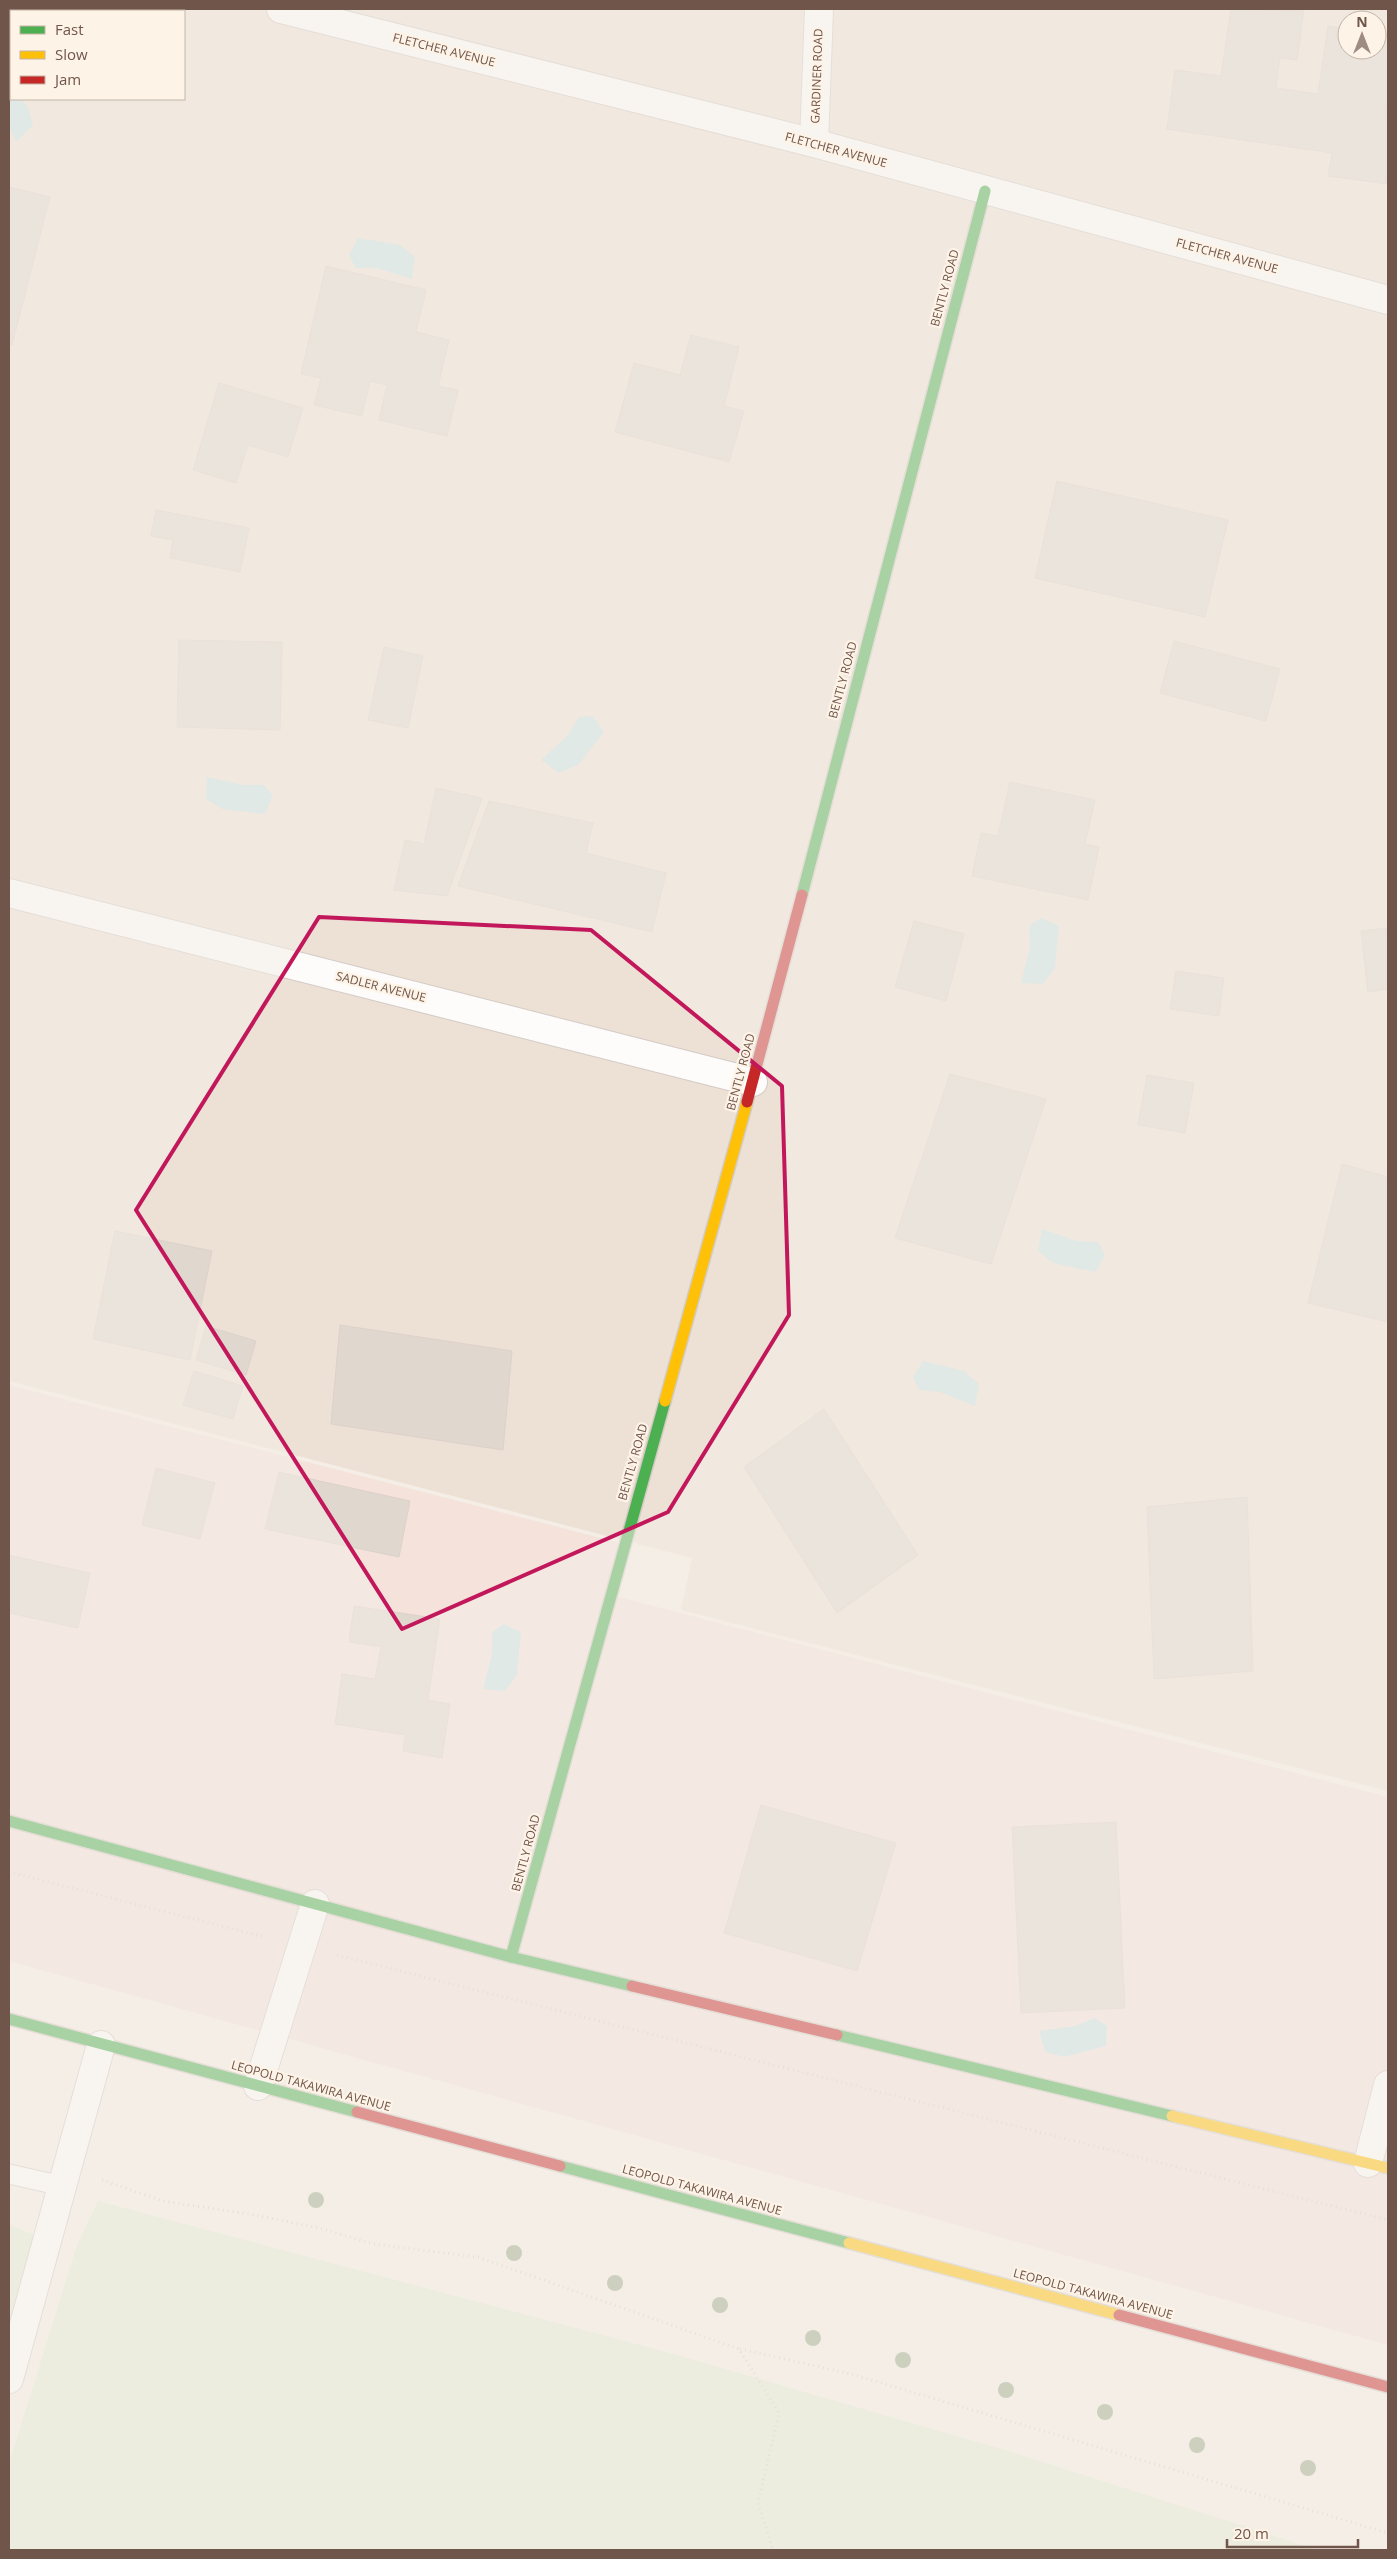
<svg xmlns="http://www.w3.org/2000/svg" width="1397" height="2559" viewBox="0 0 1397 2559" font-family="'Open Sans',sans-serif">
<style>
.residential{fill:#ede0d4;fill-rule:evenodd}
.commercial{fill:#f4e2db}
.green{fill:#e2ead2}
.water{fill:#cae3e4}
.building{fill:#e0d7cf;stroke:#ddd1ca}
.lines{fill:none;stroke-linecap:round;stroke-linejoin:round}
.lane-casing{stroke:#d3cbc6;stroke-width:21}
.street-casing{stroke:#d3cbc6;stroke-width:30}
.fast-casing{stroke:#d3cac4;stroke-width:14}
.slow-casing{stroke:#d3cac4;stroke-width:14}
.jam-casing{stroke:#d3cac4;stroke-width:14}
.path{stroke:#d5ceca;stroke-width:3;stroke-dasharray:1 4;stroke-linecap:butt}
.lane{stroke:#fdfcfb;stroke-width:19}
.street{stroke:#fdfcfb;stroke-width:28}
.fast{stroke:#4caf50;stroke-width:11}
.slow{stroke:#ffc107;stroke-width:11}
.jam{stroke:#c62828;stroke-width:11}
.tree{fill:#9dab8d}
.marked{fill:none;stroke:#c2185b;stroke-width:4;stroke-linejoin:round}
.labels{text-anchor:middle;stroke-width:4.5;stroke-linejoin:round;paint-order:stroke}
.street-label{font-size:12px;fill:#70554a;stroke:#fef3e7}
</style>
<rect width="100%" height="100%" fill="#f4eee7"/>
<path class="residential" d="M9 9H1388V1791L681 1610 692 1558 9 1381ZM11 11H184V99H11ZM1347 20H1377V50H1347Z"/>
<polygon class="commercial" points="9,1385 620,1543 607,1594 1388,1797 1388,2345 9,1961"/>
<g class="green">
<polygon points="98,2201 670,2353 1005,2450 1318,2550 9,2550 9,2464 76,2248"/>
<polygon points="9,2225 38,2236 9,2337"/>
</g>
<g class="water">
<polygon points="9,85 11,88 11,99 21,99 28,107 33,125 17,141 9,129"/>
<polygon points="358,238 400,245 415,257 412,279 377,268 356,268 349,255"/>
<polygon points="593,716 604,732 578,765 559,773 541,760 568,735 579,717"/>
<polygon points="207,777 244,785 264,785 273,796 265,814 222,809 206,799"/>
<polygon points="1041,918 1059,926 1055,968 1043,984 1021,983 1030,947 1029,926"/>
<polygon points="1042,1229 1077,1241 1098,1242 1105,1255 1095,1272 1053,1263 1038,1251"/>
<polygon points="923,1361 964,1371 979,1384 975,1406 940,1392 919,1390 913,1377"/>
<polygon points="504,1624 521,1632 517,1675 505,1691 483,1689 492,1653 492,1632"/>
<polygon points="1095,2018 1107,2026 1106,2046 1064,2057 1045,2052 1039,2031 1075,2026"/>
</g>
<g class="building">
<polygon points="1231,9 1304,11 1297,60 1280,58 1276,88 1318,94 1328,26 1347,29 1347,50 1377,50 1377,33 1388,35 1388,100 1386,115 1388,116 1388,184 1328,176 1332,153 1167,129 1175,70 1221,76"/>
<polygon points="9,187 50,197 12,345 9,345"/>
<polygon points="326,266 426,290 416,332 449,340 438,386 458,390 447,436 379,420 387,385 370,381 362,416 314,405 321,378 301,374"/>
<polygon points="691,335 739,347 724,406 744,411 729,462 615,432 634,363 680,375"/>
<polygon points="219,383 303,408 288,457 248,445 236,483 193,470"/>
<polygon points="1057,481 1228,520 1205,617 1035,578"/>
<polygon points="156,510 249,528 240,572 170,558 173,540 151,536"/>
<polygon points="179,640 282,642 280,730 177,727"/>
<polygon points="1174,641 1280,669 1266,721 1160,693"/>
<polygon points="384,647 423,656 408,728 368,720"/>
<polygon points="1010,782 1095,800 1085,844 1099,847 1088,900 972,876 981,833 998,836"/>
<polygon points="436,788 482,798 447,896 394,890 405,840 424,844"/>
<polygon points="489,801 593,823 586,853 666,873 652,932 458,886"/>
<polygon points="914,921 964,934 946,1001 895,987"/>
<polygon points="1388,928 1388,989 1368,992 1361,931"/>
<polygon points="1176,971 1224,978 1219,1016 1170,1009"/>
<polygon points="950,1074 1046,1099 991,1264 895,1238"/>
<polygon points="1147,1075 1194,1083 1185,1133 1138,1125"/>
<polygon points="1342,1164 1388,1177 1388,1322 1308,1303"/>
<polygon points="115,1231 212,1251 190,1360 93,1339"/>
<polygon points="340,1325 512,1351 503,1450 331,1424"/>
<polygon points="206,1326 256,1341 246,1375 196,1360"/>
<polygon points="194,1371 243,1386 233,1419 183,1405"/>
<polygon points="824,1409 918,1555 837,1613 744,1467"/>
<polygon points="156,1468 215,1483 200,1539 142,1525"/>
<polygon points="279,1472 410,1501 399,1557 265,1529"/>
<polygon points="1247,1497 1253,1671 1154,1679 1147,1507"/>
<polygon points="9,1555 90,1573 78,1628 9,1613"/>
<polygon points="354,1606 440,1619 428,1700 450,1704 442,1758 403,1751 405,1735 335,1724 342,1674 375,1679 381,1647 349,1642"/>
<polygon points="761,1805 896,1843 857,1971 724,1933"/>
<polygon points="1116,1822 1125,2008 1021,2013 1012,1827"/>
</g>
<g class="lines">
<defs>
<polyline id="lane" points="9,2174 62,2186"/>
<g id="street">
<polyline points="281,9 814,143 1388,300"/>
<polyline points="814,143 819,9"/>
<polyline points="9,893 753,1082"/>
<polyline points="258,2086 315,1904"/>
<polyline points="1368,2163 1388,2085"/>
<polyline points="9,2379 101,2045"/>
</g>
<g id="fast">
<polyline points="802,895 985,191"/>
<polyline points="9,1821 511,1957 632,1986"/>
<polyline points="511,1957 665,1401"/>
<polyline points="9,2019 357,2112"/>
<polyline points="837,2035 1172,2116"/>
<polyline points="560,2166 849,2243"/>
</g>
<g id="slow">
<polyline points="665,1401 747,1102"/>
<polyline points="1172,2116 1388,2168"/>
<polyline points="849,2243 1119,2315"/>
</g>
<g id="jam">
<polyline points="747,1102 802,895"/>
<polyline points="632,1986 837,2035"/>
<polyline points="357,2112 560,2166"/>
<polyline points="1119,2315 1388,2387"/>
</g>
</defs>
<use href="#lane" class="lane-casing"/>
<use href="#street" class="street-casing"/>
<use href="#fast" class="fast-casing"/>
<use href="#slow" class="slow-casing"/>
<use href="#jam" class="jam-casing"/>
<g class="path">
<polyline points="9,1872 265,1937"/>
<polyline points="337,1955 1388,2220"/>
<polyline points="102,2180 163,2201 255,2215 323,2229 373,2244 478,2257 739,2349 779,2413 758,2503 773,2550"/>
<polyline points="740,2349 851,2374 1388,2533"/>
</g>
<use href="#lane" class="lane"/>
<use href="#street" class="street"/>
<use href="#fast" class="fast"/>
<use href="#slow" class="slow"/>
<use href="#jam" class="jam"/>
</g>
<g class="tree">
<circle cx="316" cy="2200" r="8"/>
<circle cx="514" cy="2253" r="8"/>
<circle cx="615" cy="2283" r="8"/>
<circle cx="720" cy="2305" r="8"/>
<circle cx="813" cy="2338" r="8"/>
<circle cx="903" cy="2360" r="8"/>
<circle cx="1006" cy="2390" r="8"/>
<circle cx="1105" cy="2412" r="8"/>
<circle cx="1197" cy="2445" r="8"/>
<circle cx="1308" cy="2468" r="8"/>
</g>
<path d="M0 0H1397V2559H0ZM319 917 591 930 782 1086 789 1315 668 1512 402 1629 136 1210Z" fill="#f4eee7" fill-opacity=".55" fill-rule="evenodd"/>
<path class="marked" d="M319 917 591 930 782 1086 789 1315 668 1512 402 1629 136 1210Z"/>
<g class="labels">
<g class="street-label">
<text transform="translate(444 50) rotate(14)" y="4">FLETCHER AVENUE</text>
<text transform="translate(817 76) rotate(-88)" y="4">GARDINER ROAD</text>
<text transform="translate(836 150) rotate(15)" y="4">FLETCHER AVENUE</text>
<text transform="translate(1227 256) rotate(15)" y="4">FLETCHER AVENUE</text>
<text transform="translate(945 288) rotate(-75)" y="4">BENTLY ROAD</text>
<text transform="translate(843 680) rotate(-75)" y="4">BENTLY ROAD</text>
<text transform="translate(381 987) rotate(14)" y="4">SADLER AVENUE</text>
<text transform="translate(741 1072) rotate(-75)" y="4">BENTLY ROAD</text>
<text transform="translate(633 1462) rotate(-74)" y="4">BENTLY ROAD</text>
<text transform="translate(526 1853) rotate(-75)" y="4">BENTLY ROAD</text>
<text transform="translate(311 2086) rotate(15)" y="4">LEOPOLD TAKAWIRA AVENUE</text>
<text transform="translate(702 2190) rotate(15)" y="4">LEOPOLD TAKAWIRA AVENUE</text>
<text transform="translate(1093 2294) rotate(15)" y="4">LEOPOLD TAKAWIRA AVENUE</text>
</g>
</g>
<rect width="1397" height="2559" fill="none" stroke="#70554a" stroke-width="20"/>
<rect x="10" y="10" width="175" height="90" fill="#fef3e7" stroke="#c5b4a8"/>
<rect x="20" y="26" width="25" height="8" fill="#4caf50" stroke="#c5b4a8"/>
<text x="55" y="35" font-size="15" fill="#70554a">Fast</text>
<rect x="20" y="51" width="25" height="8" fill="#ffc107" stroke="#c5b4a8"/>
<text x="55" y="60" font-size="15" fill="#70554a">Slow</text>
<rect x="20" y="76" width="25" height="8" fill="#c62828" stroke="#c5b4a8"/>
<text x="55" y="85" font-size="15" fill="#70554a">Jam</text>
<g transform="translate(1362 35)"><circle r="24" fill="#fef3e7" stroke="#c5b4a8"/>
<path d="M0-4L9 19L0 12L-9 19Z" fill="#9e8b81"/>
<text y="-8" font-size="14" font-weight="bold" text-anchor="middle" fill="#70554a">N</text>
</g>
<path d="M1227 2539v8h131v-8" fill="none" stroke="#70554a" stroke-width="2.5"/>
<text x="1234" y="2539" font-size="15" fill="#70554a" stroke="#fef3e7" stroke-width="4" paint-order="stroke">20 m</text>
</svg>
